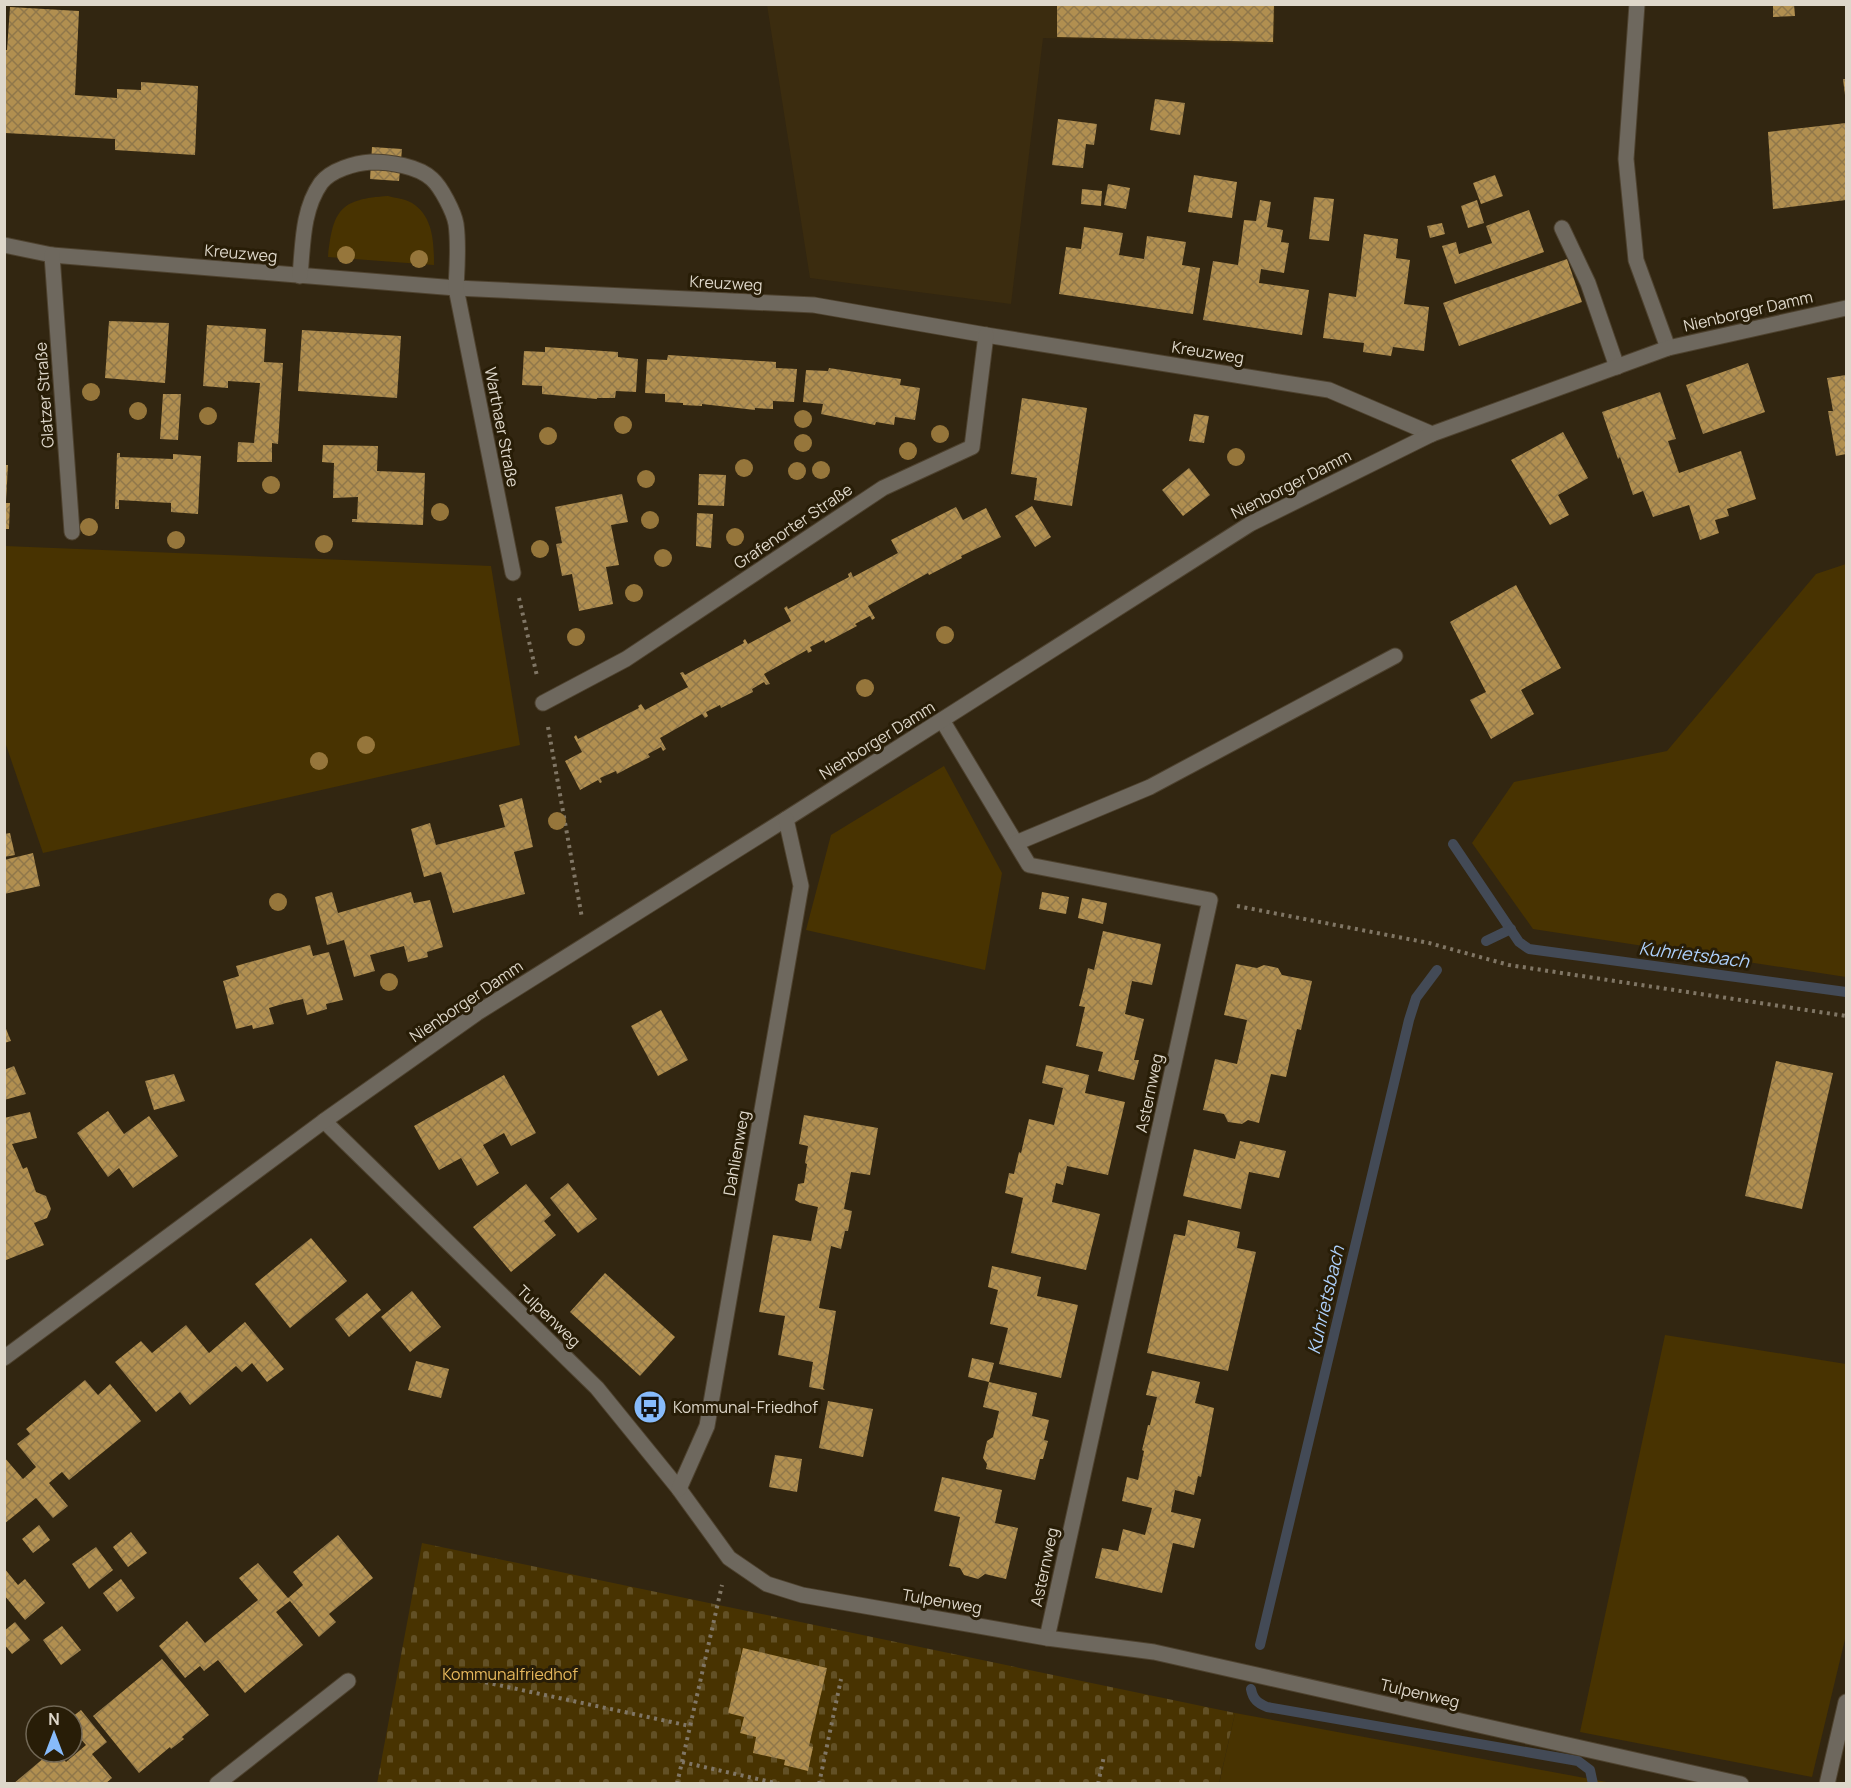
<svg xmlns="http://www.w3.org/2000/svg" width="1851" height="1788" viewBox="0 0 1851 1788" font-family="Manrope,sans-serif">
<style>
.built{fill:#3b2c0f}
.green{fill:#483301}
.cemetery{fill:url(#cemetery-stones)}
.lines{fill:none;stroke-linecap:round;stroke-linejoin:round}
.stream{stroke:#434a56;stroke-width:10}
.building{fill:url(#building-cross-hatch)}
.minor-casing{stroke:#4e422f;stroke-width:17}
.path{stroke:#807665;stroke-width:4;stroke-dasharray:3 4.5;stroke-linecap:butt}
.minor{stroke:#6e685e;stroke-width:15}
.tree{fill:#96763b}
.labels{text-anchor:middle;stroke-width:6;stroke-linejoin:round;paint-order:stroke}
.street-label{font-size:16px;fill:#ded7ca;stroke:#281d07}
.poi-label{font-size:16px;fill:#ded7ca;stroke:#281d07;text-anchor:start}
.park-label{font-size:16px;fill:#e7b85d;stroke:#281d07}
.water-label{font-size:18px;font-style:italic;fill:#add0fc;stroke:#281d07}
</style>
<defs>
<pattern id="cemetery-stones" width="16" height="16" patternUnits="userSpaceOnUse" patternTransform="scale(1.5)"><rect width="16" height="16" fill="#483301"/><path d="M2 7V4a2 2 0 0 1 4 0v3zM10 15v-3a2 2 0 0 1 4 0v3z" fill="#625025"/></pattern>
<pattern id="building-cross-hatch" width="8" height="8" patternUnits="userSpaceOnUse" patternTransform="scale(1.5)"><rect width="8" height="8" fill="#b18f50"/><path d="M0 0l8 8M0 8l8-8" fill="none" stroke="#90774a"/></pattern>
</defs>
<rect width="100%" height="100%" fill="#322611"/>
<polygon class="built" points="767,5 1275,5 1274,44 1043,38 1011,304 810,278"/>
<g class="green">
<path d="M388 196C395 198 406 199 412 203 433 216 434 242 434 265L328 257C333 210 340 199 388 196Z"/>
<polygon points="5,546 491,566 520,745 43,853 5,742"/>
<polygon points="1846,564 1846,977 1533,929 1472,843 1514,782 1667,751 1816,574"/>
<polygon points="944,766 1002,873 985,970 806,930 831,835"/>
<polygon points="1665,1335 1846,1364 1846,1635 1812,1777 1580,1732"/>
<polygon points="1235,1713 1612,1783 1219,1784"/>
</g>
<polygon class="cemetery" points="422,1543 1235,1713 1219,1783 377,1784"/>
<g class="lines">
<g class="stream">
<polyline points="1453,844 1519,942 1529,949 1846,992"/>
<polyline points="1486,941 1511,929"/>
<polyline points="1260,1645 1409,1020 1416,998 1437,970"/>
<path d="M1251 1689C1253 1700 1258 1703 1267 1707L1578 1761 1590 1770 1593 1784"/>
</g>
</g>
<g class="building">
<polygon points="1057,4 1274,4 1273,42 1057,37"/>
<polygon points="1773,4 1794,4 1795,16 1773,17"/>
<polygon points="10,7 79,11 75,95 117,98 117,89 141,90 141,82 198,86 195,155 115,150 115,139 5,133 5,50 7,50"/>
<polygon points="1843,79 1846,79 1846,95 1845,95"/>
<polygon points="1155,99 1185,103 1180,135 1150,130"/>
<polygon points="1058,119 1097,124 1094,145 1086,144 1083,168 1052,165"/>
<polygon points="1846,123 1846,200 1773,209 1768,132"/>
<polygon points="372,147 402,149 399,181 370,179"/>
<polygon points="1194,175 1237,182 1232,218 1188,212"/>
<polygon points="1495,175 1503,196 1481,204 1473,183"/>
<polygon points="1108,184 1130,188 1126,209 1104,205"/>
<polygon points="1082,189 1102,191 1101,206 1081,204"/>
<polygon points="1314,197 1334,199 1329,241 1309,239"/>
<polygon points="1260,200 1271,202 1267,227 1283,230 1281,242 1289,243 1284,273 1261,269 1259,283 1309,290 1302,335 1203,320 1213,261 1238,265 1244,220 1256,221"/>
<polygon points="1477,200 1484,223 1468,228 1461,206"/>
<polygon points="1529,210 1544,252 1455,284 1442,246 1456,242 1459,254 1492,243 1486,226"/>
<polygon points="1442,223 1445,234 1430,238 1427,226"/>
<polygon points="1084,227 1123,233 1119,255 1144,259 1147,236 1186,242 1182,265 1200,268 1193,314 1059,294 1066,247 1081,249"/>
<polygon points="1364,234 1398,239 1396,258 1410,260 1404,304 1429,307 1424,351 1393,347 1391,356 1363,352 1364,343 1323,338 1329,293 1356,297"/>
<polygon points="1567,259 1582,302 1459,346 1443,303"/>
<polygon points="109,321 169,323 165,383 105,378"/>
<polygon points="207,325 266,329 264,362 283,363 278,444 272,443 272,462 237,462 238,442 254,443 260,383 228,381 228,388 203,386"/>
<polygon points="302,330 401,336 397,398 298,391"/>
<polygon points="545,347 618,352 618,357 638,359 636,392 616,391 615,398 597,398 597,399 542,394 542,386 522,385 524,351 545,352"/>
<polygon points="668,355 776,362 776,368 797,369 794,402 773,401 773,409 755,408 755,410 702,404 702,406 683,405 683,403 665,402 665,394 645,393 647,359 667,360"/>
<polygon points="1748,363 1765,412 1703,434 1686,385"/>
<polygon points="829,368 901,379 900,385 920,388 915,420 895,417 894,425 876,422 875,425 821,414 823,404 803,402 806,370 828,371"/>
<polygon points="1846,375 1846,454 1836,456 1828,411 1833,411 1827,378"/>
<polygon points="1660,392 1676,439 1668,441 1679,473 1741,451 1756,499 1727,509 1729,516 1715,520 1719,533 1700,540 1689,505 1653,517 1643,491 1633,495 1620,457 1618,459 1602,412"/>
<polygon points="163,394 181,394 178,440 160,439"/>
<polygon points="1022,398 1087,408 1072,506 1034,500 1037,478 1011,474"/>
<polygon points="1194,414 1209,416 1204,443 1189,441"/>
<polygon points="1563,432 1588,478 1558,495 1569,515 1550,525 1511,460"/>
<polygon points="323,445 378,446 377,471 425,473 423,525 352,522 352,519 357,519 358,497 333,498 334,463 322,462"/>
<polygon points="117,453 120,453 120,457 173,459 173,454 201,456 198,514 171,512 171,503 119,500 119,509 115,509"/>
<polygon points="4,465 8,465 6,501 4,501"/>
<polygon points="1189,468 1210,495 1183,516 1162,490"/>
<polygon points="699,474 726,475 724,506 698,505"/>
<polygon points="622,494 628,522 611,525 619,565 606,567 613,604 579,611 572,574 562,576 556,544 562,543 555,507"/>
<polygon points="4,503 10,503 9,529 4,529"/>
<polygon points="1032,506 1051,537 1035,547 1015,516"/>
<polygon points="956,507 963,520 986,508 1001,537 961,556 962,558 929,575 928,573 868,606 875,618 872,620 870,616 855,624 857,626 825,643 824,640 810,647 812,651 808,653 807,650 764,674 770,684 766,685 764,682 752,689 753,692 721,708 720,705 706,712 708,716 705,718 702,714 660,738 666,749 663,751 661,747 648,754 650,757 632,766 617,774 616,771 600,778 602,782 600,783 598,780 580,790 565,761 582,752 574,737 576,735 578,739 639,708 638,706 641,704 645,710 688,687 680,673 683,672 685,675 744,643 743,641 745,639 748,644 791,621 784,608 787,606 788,609 849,577 848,574 851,572 853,577 898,553 891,540"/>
<polygon points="697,513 713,514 711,548 696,546"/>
<polygon points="1516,585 1561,668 1521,690 1534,714 1491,739 1470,700 1486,692 1450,622"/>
<polygon points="522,798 533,847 514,852 525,894 453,913 441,872 424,877 411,829 430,823 436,845 505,827 499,805"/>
<polygon points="10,833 15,855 4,857 4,834"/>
<polygon points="33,853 40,886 4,894 4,860"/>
<polygon points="332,892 338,913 411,892 414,903 430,900 443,947 427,952 428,957 408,962 404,946 370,955 375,971 354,977 344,940 327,945 315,897"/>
<polygon points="1042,892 1069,897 1066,914 1039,909"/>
<polygon points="1082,898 1107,903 1103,924 1078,918"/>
<polygon points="1103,931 1161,944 1152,985 1132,981 1125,1014 1144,1019 1134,1060 1139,1060 1134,1080 1098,1071 1103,1052 1076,1046 1085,1007 1079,1006 1084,987 1088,968 1094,970"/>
<polygon points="310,945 313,956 329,952 343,1000 326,1004 327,1009 307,1015 303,999 286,1003 269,1008 274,1024 253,1029 252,1025 236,1029 223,981 239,976 236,966"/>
<polygon points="1236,964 1257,968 1264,965 1278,968 1282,975 1312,981 1301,1030 1297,1029 1286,1077 1271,1074 1259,1123 1248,1120 1242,1124 1228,1122 1224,1114 1203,1110 1215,1059 1237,1064 1247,1020 1224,1015"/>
<polygon points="661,1010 688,1060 658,1076 631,1026"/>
<polygon points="4,1024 11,1041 4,1043"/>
<polygon points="1776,1061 1833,1073 1802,1209 1745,1196"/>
<polygon points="1046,1065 1089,1075 1085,1093 1125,1102 1108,1175 1067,1166 1063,1185 1056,1183 1052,1202 1100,1214 1086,1270 1011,1253 1023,1198 1005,1193 1009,1173 1014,1174 1019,1152 1021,1153 1029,1119 1054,1125 1063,1088 1042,1083"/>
<polygon points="14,1066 26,1094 4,1100 4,1070"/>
<polygon points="174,1074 185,1101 154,1110 145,1081"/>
<polygon points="504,1075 536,1133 511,1146 504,1133 483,1145 499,1173 477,1186 461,1158 439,1170 414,1126"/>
<polygon points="108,1111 124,1134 149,1116 178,1156 133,1188 119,1168 108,1177 77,1133"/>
<polygon points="30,1112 37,1138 12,1144 23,1169 27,1167 36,1192 46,1196 51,1209 47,1218 34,1223 44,1245 6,1260 4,1118"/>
<polygon points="804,1115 878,1128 870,1175 851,1172 844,1209 852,1211 848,1231 845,1231 841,1249 831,1246 819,1308 836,1311 823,1388 825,1390 809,1387 813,1362 778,1355 785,1316 759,1312 773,1235 811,1241 818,1207 800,1203 795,1200 798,1184 804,1183 807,1164 805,1163 808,1146 799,1144"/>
<polygon points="1240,1141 1286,1151 1279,1178 1249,1172 1241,1209 1183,1196 1194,1149 1235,1159"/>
<polygon points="568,1183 597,1219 578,1233 550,1198"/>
<polygon points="526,1184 551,1215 544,1221 556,1235 511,1272 473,1227"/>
<polygon points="1188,1220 1240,1232 1237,1248 1256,1252 1228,1371 1147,1353 1174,1234 1185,1236"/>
<polygon points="311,1238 347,1281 290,1328 255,1284"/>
<polygon points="992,1266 1041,1277 1037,1296 1078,1305 1061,1378 999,1364 1008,1328 990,1324 998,1290 988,1287"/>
<polygon points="605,1273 675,1337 640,1376 570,1312"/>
<polygon points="412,1291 441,1327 410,1352 381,1317"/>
<polygon points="367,1293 381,1310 349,1337 335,1319"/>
<polygon points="245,1322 284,1369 267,1382 252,1363 242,1372 236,1366 190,1405 180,1392 156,1412 115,1362 141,1341 152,1353 186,1325 209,1353"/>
<polygon points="972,1358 994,1363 989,1382 1037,1393 1032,1416 1049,1420 1044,1440 1048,1441 1043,1459 1040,1459 1035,1480 986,1469 987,1464 983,1458 987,1441 993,1437 999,1411 983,1407 989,1382 968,1377"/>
<polygon points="416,1361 449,1369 441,1398 408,1390"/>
<polygon points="1152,1371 1200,1382 1195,1403 1214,1408 1201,1477 1198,1476 1194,1495 1175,1490 1171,1512 1201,1519 1194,1548 1173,1543 1162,1593 1095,1578 1102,1548 1118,1551 1123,1529 1145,1535 1152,1508 1122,1501 1127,1477 1138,1480 1144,1451 1142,1450 1145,1438 1148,1425 1150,1425 1157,1397 1146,1395"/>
<polygon points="85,1380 98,1395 110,1384 141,1421 69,1480 62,1472 49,1483 68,1506 53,1518 36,1498 4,1524 4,1457 23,1479 36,1467 17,1444 30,1434 26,1429"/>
<polygon points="828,1401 873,1409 863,1457 819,1448"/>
<polygon points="775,1455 802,1459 797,1492 769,1487"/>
<polygon points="942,1477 1002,1490 995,1523 1018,1528 1006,1579 985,1574 978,1579 964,1575 960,1568 949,1566 960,1517 934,1511"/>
<polygon points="39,1525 50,1540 33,1553 22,1539"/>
<polygon points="131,1532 147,1553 128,1567 113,1547"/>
<polygon points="338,1535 373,1578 329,1614 336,1622 319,1637 290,1601 276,1612 303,1645 245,1693 218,1660 204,1671 200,1666 185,1678 159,1646 187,1621 205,1643 258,1600 239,1578 258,1563 288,1598 303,1585 293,1572"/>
<polygon points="96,1547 113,1570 89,1589 72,1564"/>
<polygon points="4,1568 18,1585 25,1579 45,1603 25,1620 4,1595"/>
<polygon points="121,1579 135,1598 117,1612 103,1593"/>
<polygon points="15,1622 30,1640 12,1654 4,1644 4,1631"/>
<polygon points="62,1626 81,1650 61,1665 43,1640"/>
<polygon points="743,1648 827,1668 809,1746 813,1747 808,1771 784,1765 785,1760 753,1753 756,1737 740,1733 744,1717 728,1713"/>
<polygon points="162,1659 209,1715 182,1737 184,1739 171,1749 170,1747 139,1773 93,1716"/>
<polygon points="81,1710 107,1742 92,1754 112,1778 105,1784 13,1784 51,1752 57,1752 66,1762 86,1745 72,1729 72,1717"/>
</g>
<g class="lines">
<defs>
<g id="minor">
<polyline points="1637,4 1626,159 1636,260 1668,348"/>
<polyline points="1562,228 1588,283 1617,367"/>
<polyline points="4,245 52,255 456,288 814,305 986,335 1329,390 1432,434"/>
<polyline points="52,255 72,532"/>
<path d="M300 276C303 245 302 210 321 183 331 170 355 163 371 162 390 162 418 166 432 179 441 187 454 212 456 224 459 245 457 267 456 288L513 573"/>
<polyline points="543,703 626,659 883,488 972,447 986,335"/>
<polyline points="942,720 1029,865 1210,900 1047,1638"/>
<polyline points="1016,843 1150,787 1395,656"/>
<polyline points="324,1121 597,1388 679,1489 729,1558 767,1584 802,1595 1047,1638 1154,1652 1741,1784"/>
<polyline points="4,1358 324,1121 477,1013 786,819 1250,524 1432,434 1668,348 1846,308"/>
<polyline points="679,1489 707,1426 801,886 786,819"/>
<polyline points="217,1784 348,1681"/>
<polyline points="1827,1784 1846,1702"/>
</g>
</defs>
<use href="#minor" class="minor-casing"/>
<g class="path">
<polyline points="519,598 537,676"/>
<polyline points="548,727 582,918"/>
<polyline points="1237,906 1429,943 1509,965 1846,1016"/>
<polyline points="456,1676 690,1726"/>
<polyline points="682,1762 780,1784"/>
<polyline points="677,1784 722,1585"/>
<polyline points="819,1784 841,1679"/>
<polyline points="1098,1784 1104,1756"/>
</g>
<use href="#minor" class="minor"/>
</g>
<g class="tree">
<circle cx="346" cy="255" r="9"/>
<circle cx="419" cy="259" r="9"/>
<circle cx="91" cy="392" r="9"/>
<circle cx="138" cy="411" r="9"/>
<circle cx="208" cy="416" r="9"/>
<circle cx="803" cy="419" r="9"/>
<circle cx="623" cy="425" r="9"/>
<circle cx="940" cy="434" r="9"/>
<circle cx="548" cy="436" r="9"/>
<circle cx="803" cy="443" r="9"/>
<circle cx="908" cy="451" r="9"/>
<circle cx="1236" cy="457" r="9"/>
<circle cx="744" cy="468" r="9"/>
<circle cx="821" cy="470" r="9"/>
<circle cx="797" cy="471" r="9"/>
<circle cx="646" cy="479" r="9"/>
<circle cx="271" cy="485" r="9"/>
<circle cx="440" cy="512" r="9"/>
<circle cx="650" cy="520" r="9"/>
<circle cx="89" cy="527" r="9"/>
<circle cx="735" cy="537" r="9"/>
<circle cx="176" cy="540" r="9"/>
<circle cx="324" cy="544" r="9"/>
<circle cx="540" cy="549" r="9"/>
<circle cx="663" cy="558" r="9"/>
<circle cx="634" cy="593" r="9"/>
<circle cx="945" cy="635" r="9"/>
<circle cx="576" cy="637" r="9"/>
<circle cx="865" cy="688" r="9"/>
<circle cx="366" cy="745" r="9"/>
<circle cx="319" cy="761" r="9"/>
<circle cx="557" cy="821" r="9"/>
<circle cx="278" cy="902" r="9"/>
<circle cx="389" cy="982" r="9"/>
</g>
<defs>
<symbol id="bus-disc" viewBox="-11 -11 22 22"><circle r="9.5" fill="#87bbfb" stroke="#281d07"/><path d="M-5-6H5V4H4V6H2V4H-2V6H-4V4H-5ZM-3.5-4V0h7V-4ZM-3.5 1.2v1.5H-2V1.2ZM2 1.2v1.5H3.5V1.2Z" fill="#111"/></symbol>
</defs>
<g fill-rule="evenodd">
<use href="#bus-disc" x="631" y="1388" width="38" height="38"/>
</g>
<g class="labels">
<g class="street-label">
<text transform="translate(241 253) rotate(5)" y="6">Kreuzweg</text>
<text transform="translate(726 283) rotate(3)" y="6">Kreuzweg</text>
<text transform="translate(1748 311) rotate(-13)" y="6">Nienborger Damm</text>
<text transform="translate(1208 352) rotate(9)" y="6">Kreuzweg</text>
<text transform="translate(44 395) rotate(-94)" y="6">Glatzer Straße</text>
<text transform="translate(502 427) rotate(79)" y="6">Warthaer Straße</text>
<text transform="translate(1291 484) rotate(-27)" y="6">Nienborger Damm</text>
<text transform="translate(793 526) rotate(-34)" y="6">Grafenorter Straße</text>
<text transform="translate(877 740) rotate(-32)" y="6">Nienborger Damm</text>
<text transform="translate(466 1001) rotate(-34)" y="6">Nienborger Damm</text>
<text transform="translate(1149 1093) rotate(-78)" y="6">Asternweg</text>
<text transform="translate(736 1153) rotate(-80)" y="6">Dahlienweg</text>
<text transform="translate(549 1316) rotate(44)" y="6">Tulpenweg</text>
<text transform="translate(1044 1567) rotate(-78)" y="6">Asternweg</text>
<text transform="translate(942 1601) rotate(10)" y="6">Tulpenweg</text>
<text transform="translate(1420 1693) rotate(13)" y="6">Tulpenweg</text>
</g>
<g class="poi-label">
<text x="673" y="1413">Kommunal-Friedhof</text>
</g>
<g class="park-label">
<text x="510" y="1680">Kommunalfriedhof</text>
</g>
<g class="water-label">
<text transform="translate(1694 955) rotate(7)" y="6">Kuhrietsbach</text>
<text transform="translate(1326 1300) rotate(-77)" y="6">Kuhrietsbach</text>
</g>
</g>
<rect width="1851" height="1788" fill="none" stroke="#ded7ca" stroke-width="12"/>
<g transform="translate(54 1734)"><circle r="28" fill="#281d07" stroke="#716755" stroke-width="1.5"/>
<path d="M0-4.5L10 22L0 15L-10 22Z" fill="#87bbfb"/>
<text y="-9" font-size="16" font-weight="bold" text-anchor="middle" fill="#ded7ca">N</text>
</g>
</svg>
